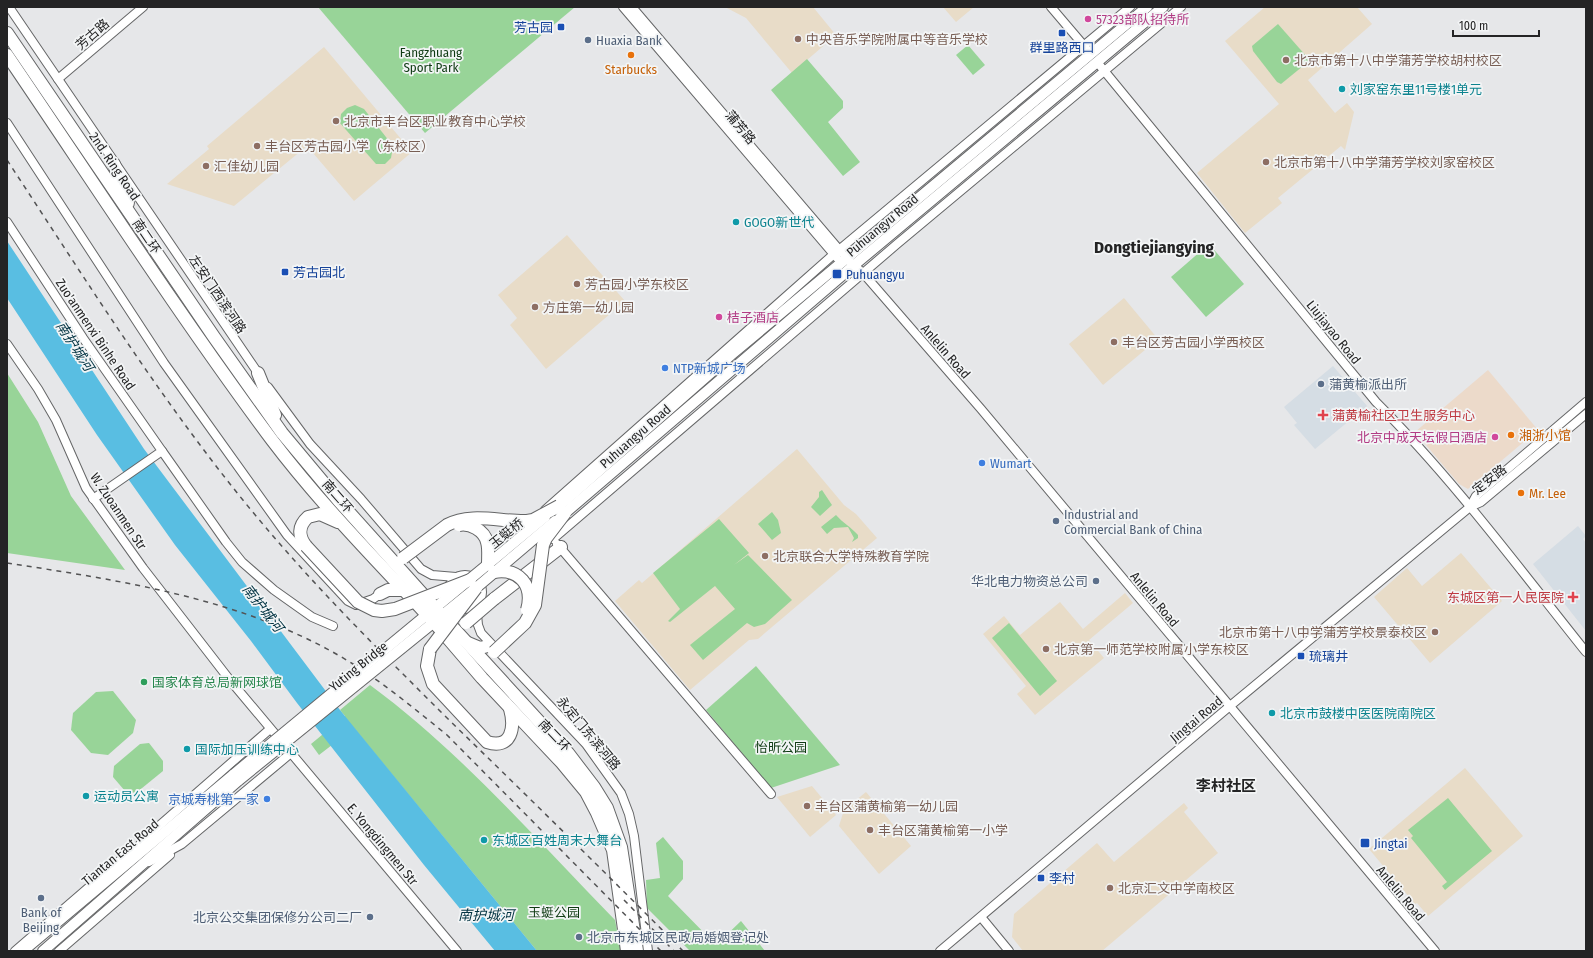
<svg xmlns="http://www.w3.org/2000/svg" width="1593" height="958" viewBox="0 0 1593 958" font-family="'Fira Sans Condensed','Noto Sans SC',sans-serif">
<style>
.commercial{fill:#ecdaca}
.built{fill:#d5dde4}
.education{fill:#e8dcc8}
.green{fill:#98d498}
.water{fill:#59bee2}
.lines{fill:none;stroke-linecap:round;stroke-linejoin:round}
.minor-casing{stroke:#656667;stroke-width:10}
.major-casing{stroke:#656667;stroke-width:12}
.highway-casing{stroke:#656667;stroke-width:14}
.minor{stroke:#fff;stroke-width:8}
.major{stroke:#fff;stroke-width:10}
.highway{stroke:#fff;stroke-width:12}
.rail{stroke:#535354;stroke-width:1.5;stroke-dasharray:5 5;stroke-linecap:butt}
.major-bridge-casing{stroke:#656667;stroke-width:12;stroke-linecap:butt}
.highway-bridge-casing{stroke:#656667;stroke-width:14;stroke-linecap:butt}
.major-bridge{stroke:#fff;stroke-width:10}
.highway-bridge{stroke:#fff;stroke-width:12}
.hotel-dot{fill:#d1479c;stroke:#f3f5f6;stroke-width:1.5}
.transit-dot{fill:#1a4fb4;stroke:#f3f5f6;stroke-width:1.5}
.education-dot{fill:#8d6e63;stroke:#f3f5f6;stroke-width:1.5}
.service-dot{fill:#5c6f8a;stroke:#f3f5f6;stroke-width:1.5}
.food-dot{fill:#e8710a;stroke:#f3f5f6;stroke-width:1.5}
.culture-dot{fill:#0f9aa8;stroke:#f3f5f6;stroke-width:1.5}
.shop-dot{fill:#3f7fe0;stroke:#f3f5f6;stroke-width:1.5}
.health-dot{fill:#e0444e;stroke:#f3f5f6;stroke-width:1.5}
.leisure-dot{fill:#2e9e5b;stroke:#f3f5f6;stroke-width:1.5}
.labels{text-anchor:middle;stroke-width:3.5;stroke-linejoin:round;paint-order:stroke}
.hotel-label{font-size:13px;fill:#b23c85;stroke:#f3f5f6;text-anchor:start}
.transit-label{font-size:13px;fill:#164399;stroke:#f3f5f6;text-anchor:start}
.street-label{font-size:13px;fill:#242425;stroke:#f3f5f6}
.education-label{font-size:13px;fill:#785e54;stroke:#f3f5f6;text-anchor:start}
.service-label{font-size:13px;fill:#4e5e75;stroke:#f3f5f6;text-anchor:start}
.park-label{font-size:13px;fill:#0f3b13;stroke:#f3f5f6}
.food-label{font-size:13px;fill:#c56008;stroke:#f3f5f6;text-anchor:start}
.culture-label{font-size:13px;fill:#0d838f;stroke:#f3f5f6;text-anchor:start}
.shop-label{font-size:13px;fill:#366cbe;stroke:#f3f5f6;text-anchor:start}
.health-label{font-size:13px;fill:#be3a42;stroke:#f3f5f6;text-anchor:start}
.leisure-label{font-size:13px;fill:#27864d;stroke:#f3f5f6;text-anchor:start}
.water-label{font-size:14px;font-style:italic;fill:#023342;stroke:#f3f5f6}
.quarter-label{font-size:15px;font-weight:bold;fill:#242425;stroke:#f3f5f6}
.district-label{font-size:17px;font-weight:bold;fill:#242425;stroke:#f3f5f6}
</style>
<rect width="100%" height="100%" fill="#e6e7e9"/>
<polygon class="commercial" points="1488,370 1538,430 1468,489 1459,484 1415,432"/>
<g class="built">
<polygon points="1333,366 1367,406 1315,449 1294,425 1297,423 1284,407"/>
<polygon points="1578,526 1586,536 1583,539 1586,543 1586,631 1533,564"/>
</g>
<g class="education">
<polygon points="725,7 813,7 836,35 792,73 746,18"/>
<polygon points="943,7 974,7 956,22"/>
<polygon points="1265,7 1357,7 1372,24 1308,80 1335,113 1347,103 1354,112 1345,150 1341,146 1278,198 1282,203 1245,233 1197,173 1279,104 1225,41"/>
<polygon points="324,47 412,152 354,201 307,146 234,206 167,184 209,149 207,146"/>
<polygon points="567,235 625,301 546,369 510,325 517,318 498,295"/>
<polygon points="1124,298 1158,339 1103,385 1069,344"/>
<polygon points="797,449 844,505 856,514 877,538 758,639 749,640 690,690 615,601 639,580 642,583"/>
<polygon points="1461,553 1502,601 1430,663 1374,597 1407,568 1422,586"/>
<polygon points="1125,593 1133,603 1089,640 1104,658 1035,715 1017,694 1026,686 983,634 1004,616 1020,635 1060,602 1083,629"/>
<polygon points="1465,768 1523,836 1428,916 1417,903 1415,904 1369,849"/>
<polygon points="812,786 836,815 810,837 777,797"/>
<polygon points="866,792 911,846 879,874 839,826 844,810"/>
<polygon points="1184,803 1188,808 1184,812 1218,853 1102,951 1023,951 1012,937 1014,914 1097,843 1114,862"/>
</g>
<g class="green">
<polygon points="318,7 575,7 425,133"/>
<polygon points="1278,24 1307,57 1308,62 1281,84 1277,82 1253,51 1252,46"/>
<polygon points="968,45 985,65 973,75 956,55"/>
<polygon points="807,59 843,101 843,108 828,122 860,162 843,176 771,90"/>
<polygon points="355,105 364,109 393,146 391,158 385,164 376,164 340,123 341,114 347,108"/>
<polygon points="1209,244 1244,284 1206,317 1171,277"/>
<polygon points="7,373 38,422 71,496 125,570 7,553"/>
<polygon points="822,490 832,505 820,516 811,507 819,497 819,492"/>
<polygon points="772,512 778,520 781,533 772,540 758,524"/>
<path d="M836 515C843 523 851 527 858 535V538L852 542 854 538 848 527 834 528 827 534 821 527Z"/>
<polygon points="719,519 749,553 734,565 748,555 792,600 765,624 754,627 747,623 703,660 690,645 735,609 715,586 670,622 668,621 680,609 653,573"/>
<polygon points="1009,623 1057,681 1040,696 992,638"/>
<polygon points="756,666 840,765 771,788 706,710"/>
<path d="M370 685C461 752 536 839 615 920L621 951H537L354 728 319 755 311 744 345 716 340 710Z"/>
<polygon points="113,691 136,720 133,733 108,755 91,753 71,730 73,713 96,692"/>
<polygon points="149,743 163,761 163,771 136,793 125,791 113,777 114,766 140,744"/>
<polygon points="1448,798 1492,851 1445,890 1442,886 1447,882 1411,838 1413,836 1408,830"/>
<polygon points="663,837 683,861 683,879 668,896 716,945 741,921 765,951 690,951 647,908 646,880 660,878 656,843"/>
</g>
<polygon class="water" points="7,241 144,449 340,710 537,951 495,951 424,865 297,703 251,641 175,545 97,435 7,298"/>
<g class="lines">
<defs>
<g id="minor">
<polyline points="9,7 260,376"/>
<polyline points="623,7 837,258"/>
<polyline points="632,7 842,253"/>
<polyline points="1051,7 1091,54"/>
<path d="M1097 62 1376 402C1453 479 1518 567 1586 652"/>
<polyline points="58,79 143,7"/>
<polyline points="7,123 164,363 287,535 348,601 356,605 373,599 380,594"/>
<polyline points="7,222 83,338 162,451 93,499"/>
<polyline points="850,262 863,273 981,409 1435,951"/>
<polyline points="7,344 38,389 56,420 86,488 143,568 229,679 457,951"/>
<polyline points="268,387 310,444 361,499 421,569 432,575 456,577"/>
<polyline points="162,451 226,542 242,562 274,590 312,617 333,626"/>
<polyline points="1470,507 1476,496 1586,402"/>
<polyline points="545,510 834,254 1130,7"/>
<polyline points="546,532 553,539 897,244 1181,7"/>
<polyline points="557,544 771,794"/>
<circle cx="465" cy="592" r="17"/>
<polyline points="473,577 481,577 496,564"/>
<polyline points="476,604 478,625 481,633 586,744 621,793 629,814 634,836 648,951"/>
<polyline points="130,858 144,839 270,729"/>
<polyline points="149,862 182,844 291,753"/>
<polyline points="981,917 1009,951"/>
<polyline points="15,951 132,850"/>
<polyline points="59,951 170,855"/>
<polyline points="940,951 1230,706 1470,507 1481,502 1586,414"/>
</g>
<g id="major">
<polyline points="559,506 731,355 1147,7"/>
<polyline points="565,513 853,266 1163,7"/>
<polyline points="23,951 234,774"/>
<polyline points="43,951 239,780"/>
</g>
<g id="highway">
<polyline points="7,33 214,337 282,433 338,500 426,598"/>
<path d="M7 55C94 183 179 315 272 440 316 498 368 552 418 605"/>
<polyline points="114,164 128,203"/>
<polyline points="258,373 275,415"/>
<path d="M306 546C298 536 298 526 308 517L320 514 338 522"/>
<polyline points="380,594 388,590 404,590"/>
<polyline points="494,599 561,547"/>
<polyline points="447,621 568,753 594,787 607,808 621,847 637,951"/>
<polyline points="439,628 482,678 562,763 586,792 597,813 613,850 627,951"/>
<polyline points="468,643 480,648 488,646"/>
<path d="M430 649 427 666 433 684 487 742C512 750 515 727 510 709"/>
</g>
</defs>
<use href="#minor" class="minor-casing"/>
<use href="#major" class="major-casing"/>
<use href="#highway" class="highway-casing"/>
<use href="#minor" class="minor"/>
<use href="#major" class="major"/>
<use href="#highway" class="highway"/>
<g class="rail">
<path d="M7 160C90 286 169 414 267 529 322 594 384 655 444 715 524 793 605 872 683 951"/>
<path d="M7 563C124 581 251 600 353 664 386 685 416 710 447 735L661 951"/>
<polyline points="624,900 674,951"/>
</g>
<defs>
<g id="major-bridge">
<polyline points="234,774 545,517"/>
<polyline points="239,780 476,588 555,521"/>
</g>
<g id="highway-bridge">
<path d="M459 525C470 523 484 530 487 542 489 548 488 557 488 564"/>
<polyline points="306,546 358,602 374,610 382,611 395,609 470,580"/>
<path d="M403 558 447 525C471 512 501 522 527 521L533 520 559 506"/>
<path d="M494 572C519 568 534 585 527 610"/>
<polyline points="426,598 447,621"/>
<polyline points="418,605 439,628"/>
<polyline points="466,623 494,599"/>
<polyline points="430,649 476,588"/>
<polyline points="494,652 525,623 535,605 543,545 546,538 565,513"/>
</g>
</defs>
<use href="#major-bridge" class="major-bridge-casing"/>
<use href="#highway-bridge" class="highway-bridge-casing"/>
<use href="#major-bridge" class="major-bridge"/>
<use href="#highway-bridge" class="highway-bridge"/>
</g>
<g class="hotel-dot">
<circle cx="1088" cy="19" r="4"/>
<circle cx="719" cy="317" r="4"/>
<circle cx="1495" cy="437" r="4"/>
</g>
<g class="transit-dot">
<rect x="557" y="23" width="8" height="8" rx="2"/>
<rect x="1058" y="29" width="8" height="8" rx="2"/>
<rect x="281" y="268" width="8" height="8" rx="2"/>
<rect x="832" y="269" width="10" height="10" rx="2"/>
<rect x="1297" y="652" width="8" height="8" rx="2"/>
<rect x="1360" y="838" width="10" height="10" rx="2"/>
<rect x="1037" y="874" width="8" height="8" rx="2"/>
</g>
<g class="education-dot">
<circle cx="798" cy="39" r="4"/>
<circle cx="1286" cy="60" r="4"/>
<circle cx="336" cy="121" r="4"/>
<circle cx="257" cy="146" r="4"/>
<circle cx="1266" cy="162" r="4"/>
<circle cx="206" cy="166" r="4"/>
<circle cx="577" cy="284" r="4"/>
<circle cx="535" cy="307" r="4"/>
<circle cx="1114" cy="342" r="4"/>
<circle cx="765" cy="556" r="4"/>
<circle cx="1435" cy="632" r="4"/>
<circle cx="1046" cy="649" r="4"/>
<circle cx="807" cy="806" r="4"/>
<circle cx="870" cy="830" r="4"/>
<circle cx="1110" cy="888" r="4"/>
</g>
<g class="service-dot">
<circle cx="588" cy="40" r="4"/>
<circle cx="1321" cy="384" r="4"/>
<circle cx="1056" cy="521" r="4"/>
<circle cx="1096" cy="581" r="4"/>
<circle cx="41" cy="898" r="4"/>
<circle cx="370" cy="917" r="4"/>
<circle cx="579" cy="937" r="4"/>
</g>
<g class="food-dot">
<circle cx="631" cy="55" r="4"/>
<circle cx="1511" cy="435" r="4"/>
<circle cx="1521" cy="493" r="4"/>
</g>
<g class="culture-dot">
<circle cx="1342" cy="89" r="4"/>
<circle cx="736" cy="222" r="4"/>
<circle cx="1272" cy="713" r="4"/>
<circle cx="187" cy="749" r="4"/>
<circle cx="86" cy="796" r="4"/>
<circle cx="484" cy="840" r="4"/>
</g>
<g class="shop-dot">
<circle cx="665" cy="368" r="4"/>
<circle cx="982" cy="463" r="4"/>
<circle cx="267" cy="799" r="4"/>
</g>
<g class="health-dot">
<path d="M1321 409h4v4h4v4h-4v4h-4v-4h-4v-4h4z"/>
<path d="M1571 591h4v4h4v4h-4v4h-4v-4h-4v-4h4z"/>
</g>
<circle class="leisure-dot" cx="144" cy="682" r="4"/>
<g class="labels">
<g class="hotel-label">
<text x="1096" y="24">57323部队招待所</text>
<text x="727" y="322">桔子酒店</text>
<text x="1487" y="442" text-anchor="end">北京中成天坛假日酒店</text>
</g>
<g class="transit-label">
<text x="553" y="32" text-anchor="end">芳古园</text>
<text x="1062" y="52" text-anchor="middle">群里路西口</text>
<text x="293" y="277">芳古园北</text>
<text x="846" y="279">Puhuangyu</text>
<text x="1309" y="661">琉璃井</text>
<text x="1374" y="848">Jingtai</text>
<text x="1049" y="883">李村</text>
</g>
<g class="street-label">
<text transform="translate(92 34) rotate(-41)" y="5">芳古路</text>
<text transform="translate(741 127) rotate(50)" y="5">蒲芳路</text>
<text transform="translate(115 166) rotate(56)" y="5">2nd. Ring Road</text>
<text transform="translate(882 225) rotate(-40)" y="5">Puhuangyu Road</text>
<text transform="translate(147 236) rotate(56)" y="5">南二环</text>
<text transform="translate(218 294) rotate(56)" y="5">左安门西滨河路</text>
<text transform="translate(1334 332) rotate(51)" y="5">Liujiayao Road</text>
<text transform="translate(96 334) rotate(56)" y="5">Zuo'anmenxi Binhe Road</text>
<text transform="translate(946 351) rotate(49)" y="5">Anlelin Road</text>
<text transform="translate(635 436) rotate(-41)" y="5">Puhuangyu Road</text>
<text transform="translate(1489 479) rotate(-38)" y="5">定安路</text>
<text transform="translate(338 496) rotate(49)" y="5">南二环</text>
<text transform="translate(119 511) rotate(56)" y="5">W. Zuoanmen Str</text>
<text transform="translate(506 533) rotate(-39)" y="5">玉蜓桥</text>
<text transform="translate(1155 599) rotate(50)" y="5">Anlelin Road</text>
<text transform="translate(358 666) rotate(-39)" y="5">Yuting Bridge</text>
<text transform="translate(1196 719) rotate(-40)" y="5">Jingtai Road</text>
<text transform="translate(589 733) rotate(50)" y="5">永定门东滨河路</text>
<text transform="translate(555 735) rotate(46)" y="5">南二环</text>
<text transform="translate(383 844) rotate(50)" y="5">E. Yongdingmen Str</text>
<text transform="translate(120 852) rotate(-40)" y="5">Tiantan East Road</text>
<text transform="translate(1401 893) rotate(50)" y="5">Anlelin Road</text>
</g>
<g class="education-label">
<text x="806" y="44">中央音乐学院附属中等音乐学校</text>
<text x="1294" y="65">北京市第十八中学蒲芳学校胡村校区</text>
<text x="344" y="126">北京市丰台区职业教育中心学校</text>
<text x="265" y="151">丰台区芳古园小学（东校区）</text>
<text x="1274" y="167">北京市第十八中学蒲芳学校刘家窑校区</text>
<text x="214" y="171">汇佳幼儿园</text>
<text x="585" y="289">芳古园小学东校区</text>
<text x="543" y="312">方庄第一幼儿园</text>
<text x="1122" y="347">丰台区芳古园小学西校区</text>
<text x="773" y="561">北京联合大学特殊教育学院</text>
<text x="1427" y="637" text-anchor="end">北京市第十八中学蒲芳学校景泰校区</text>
<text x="1054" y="654">北京第一师范学校附属小学东校区</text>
<text x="815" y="811">丰台区蒲黄榆第一幼儿园</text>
<text x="878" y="835">丰台区蒲黄榆第一小学</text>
<text x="1118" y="893">北京汇文中学南校区</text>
</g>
<g class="service-label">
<text x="596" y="45">Huaxia Bank</text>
<text x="1329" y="389">蒲黄榆派出所</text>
<text x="1064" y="519">Industrial and<tspan x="1064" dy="15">Commercial Bank of China</tspan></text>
<text x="1088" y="586" text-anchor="end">华北电力物资总公司</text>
<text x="41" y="917" text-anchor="middle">Bank of<tspan x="41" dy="15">Beijing</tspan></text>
<text x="362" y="922" text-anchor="end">北京公交集团保修分公司二厂</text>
<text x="587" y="942">北京市东城区民政局婚姻登记处</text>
</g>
<g class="park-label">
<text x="431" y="57">Fangzhuang<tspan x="431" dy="15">Sport Park</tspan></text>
<text x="781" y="752">怡昕公园</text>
<text x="554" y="917">玉蜓公园</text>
</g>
<g class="food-label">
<text x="631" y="74" text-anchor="middle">Starbucks</text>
<text x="1519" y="440">湘浙小馆</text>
<text x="1529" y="498">Mr. Lee</text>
</g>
<g class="culture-label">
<text x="1350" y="94">刘家窑东里11号楼1单元</text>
<text x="744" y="227">GOGO新世代</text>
<text x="1280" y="718">北京市鼓楼中医医院南院区</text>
<text x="195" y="754">国际加压训练中心</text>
<text x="94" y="801">运动员公寓</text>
<text x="492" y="845">东城区百姓周末大舞台</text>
</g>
<g class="shop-label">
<text x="673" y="373">NTP新城广场</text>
<text x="990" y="468">Wumart</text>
<text x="259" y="804" text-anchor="end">京城寿桃第一家</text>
</g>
<g class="health-label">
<text x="1332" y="420">蒲黄榆社区卫生服务中心</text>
<text x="1564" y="602" text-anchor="end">东城区第一人民医院</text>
</g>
<g class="leisure-label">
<text x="152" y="687">国家体育总局新网球馆</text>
</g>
<g class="water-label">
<text transform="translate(75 346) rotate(57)" y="5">南护城河</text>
<text transform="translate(263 608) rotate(52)" y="5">南护城河</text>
<text x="486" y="920">南护城河</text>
</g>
<g class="quarter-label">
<text x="1226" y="791">李村社区</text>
</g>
<g class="district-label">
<text x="1154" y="253">Dongtiejiangying</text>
</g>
</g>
<rect width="1593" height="958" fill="none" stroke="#242425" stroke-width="16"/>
<path d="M1453 30v6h86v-6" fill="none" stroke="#242425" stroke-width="2"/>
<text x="1459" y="30" font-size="12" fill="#242425" stroke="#f3f5f6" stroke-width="3" paint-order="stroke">100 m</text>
</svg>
